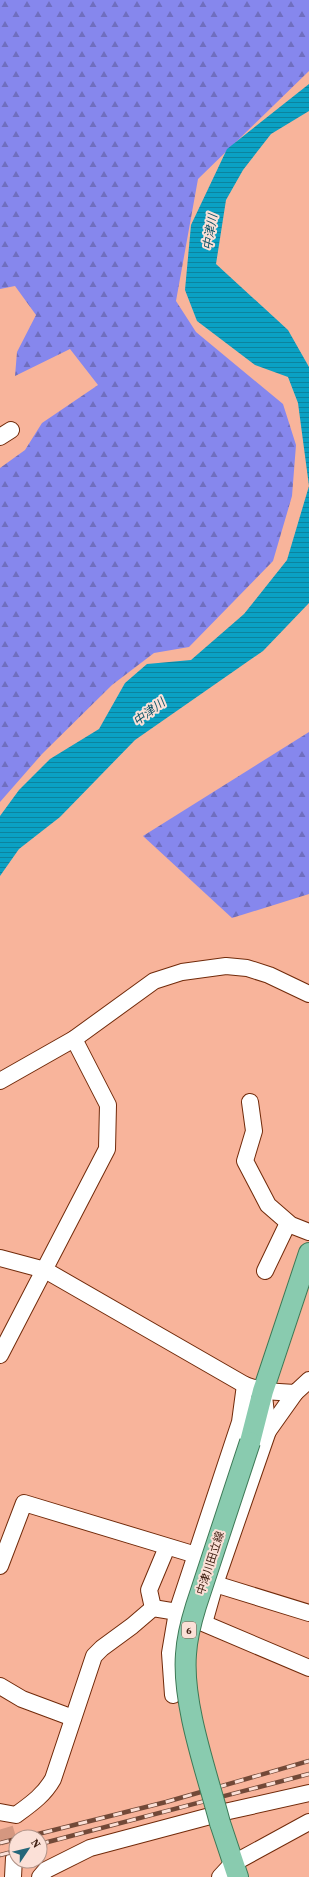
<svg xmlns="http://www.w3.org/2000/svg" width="309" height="1877" viewBox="0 0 309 1877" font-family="'Source Serif 4','Noto Sans JP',serif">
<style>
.forest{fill:url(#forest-firs)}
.water{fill:url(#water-rules)}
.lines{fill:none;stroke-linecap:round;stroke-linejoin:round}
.minor-tunnel{stroke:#d49780;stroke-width:16;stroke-dasharray:16 8;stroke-linecap:butt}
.minor-casing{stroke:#712a0a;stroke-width:18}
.major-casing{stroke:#3d7956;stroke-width:22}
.minor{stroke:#fff;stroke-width:16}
.major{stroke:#89cbaf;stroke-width:20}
.rail-casing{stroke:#724938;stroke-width:4.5}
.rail{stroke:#fbe0d7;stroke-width:3;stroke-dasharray:9;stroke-linecap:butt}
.major-bridge-casing{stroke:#3d7956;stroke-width:22;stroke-linecap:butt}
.major-bridge{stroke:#89cbaf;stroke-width:20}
.labels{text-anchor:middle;stroke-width:4;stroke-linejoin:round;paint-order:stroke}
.shield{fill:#fbe0d7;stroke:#7a5b4f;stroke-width:1}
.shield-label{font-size:10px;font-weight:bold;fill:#422215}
.street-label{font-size:11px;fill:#422215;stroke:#fbe0d7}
.water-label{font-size:12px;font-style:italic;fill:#0f5669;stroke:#fbe0d7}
</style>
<defs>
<pattern id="forest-firs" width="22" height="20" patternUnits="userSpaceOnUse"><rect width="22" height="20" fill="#8687ed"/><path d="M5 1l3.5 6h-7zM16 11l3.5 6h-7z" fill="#6f6ebf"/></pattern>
<pattern id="water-rules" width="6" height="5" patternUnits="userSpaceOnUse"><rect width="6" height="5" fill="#0aa1c4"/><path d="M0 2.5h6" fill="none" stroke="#0c839e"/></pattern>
</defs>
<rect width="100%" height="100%" fill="#f8b49b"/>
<g class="forest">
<polygon points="0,0 309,0 309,71 198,179 176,301 196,332 283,404 296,445 292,496 273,561 189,647 154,653 112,685 42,754 0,802 0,468 25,450 42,423 98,385 70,349 15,376 17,352 36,315 15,286 0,289"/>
<polygon points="309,732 309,894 232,918 143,836"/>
</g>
<polygon class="water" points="309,84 309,111 271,134 243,170 226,200 216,264 288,330 309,367 309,603 263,651 135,740 60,817 19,849 0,876 0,816 19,790 50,759 99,729 125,683 147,664 191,660 244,614 287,560 309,486 298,403 288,377 255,365 197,321 185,290 191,225 227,149"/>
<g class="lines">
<polyline class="minor-tunnel" points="5,1828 14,1858"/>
<defs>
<g id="minor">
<polyline points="0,437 11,430"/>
<polyline points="0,1081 74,1039 154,981 182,972 226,966 247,968 269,975 309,994"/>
<polyline points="250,1102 254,1131 245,1161 268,1205 291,1225 309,1232"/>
<polyline points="0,1258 45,1270 245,1385 263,1391 295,1393 309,1380"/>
<polyline points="265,1271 288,1223"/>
<polyline points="0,1355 107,1149 108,1105 74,1039"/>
<polyline points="268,1431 295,1393"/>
<polyline points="0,1566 24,1503 196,1555"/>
<polyline points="215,1584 309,1613"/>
<polyline points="153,1608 149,1590 167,1547"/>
<polyline points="204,1623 215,1584 268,1431 264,1396"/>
<polyline points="0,1686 22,1699 73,1718"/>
<polyline points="173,1695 170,1653 177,1612 240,1422 245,1385"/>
<path d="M0 1812 16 1815C31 1804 44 1795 53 1779L94 1656 102 1648 132 1626 153 1608 177 1612 309 1668"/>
<polyline points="13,1877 14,1858"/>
<polyline points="40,1877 46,1870 90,1848 229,1811 309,1793"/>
<polyline points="220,1877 232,1864 309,1822"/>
</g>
<g id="major">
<polyline points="250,1442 263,1391 309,1253"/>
<polyline points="220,1823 238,1877"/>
</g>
</defs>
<use href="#minor" class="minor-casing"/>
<use href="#major" class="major-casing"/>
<use href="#minor" class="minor"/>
<use href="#major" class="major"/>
<defs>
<g id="rail">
<polyline points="26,1837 166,1802 309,1761"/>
<polyline points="0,1843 16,1839"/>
<polyline points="40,1844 309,1774"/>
<polyline points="0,1855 16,1851"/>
</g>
</defs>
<use href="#rail" class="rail-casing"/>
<use href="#rail" class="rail"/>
<defs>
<path id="major-bridge" d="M220 1823C207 1773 182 1705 186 1654 187 1637 191 1622 196 1606L250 1442"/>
</defs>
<use href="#major-bridge" class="major-bridge-casing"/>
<use href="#major-bridge" class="major-bridge"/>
</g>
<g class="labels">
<rect class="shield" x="182" y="1622" width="14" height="16" rx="3"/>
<g class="shield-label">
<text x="189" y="1634">6</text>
</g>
<g class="street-label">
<text transform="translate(210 1563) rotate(-72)" y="4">中津川田立線</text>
</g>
<g class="water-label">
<text transform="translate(210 232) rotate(-81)" y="4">中津川</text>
<text transform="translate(149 712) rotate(-37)" y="4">中津川</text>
</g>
</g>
<g transform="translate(28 1849) rotate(55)"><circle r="19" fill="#fbe0d7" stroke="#b19489"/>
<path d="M0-3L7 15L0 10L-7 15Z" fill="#25677a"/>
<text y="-6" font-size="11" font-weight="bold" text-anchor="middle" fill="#422215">N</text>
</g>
</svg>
